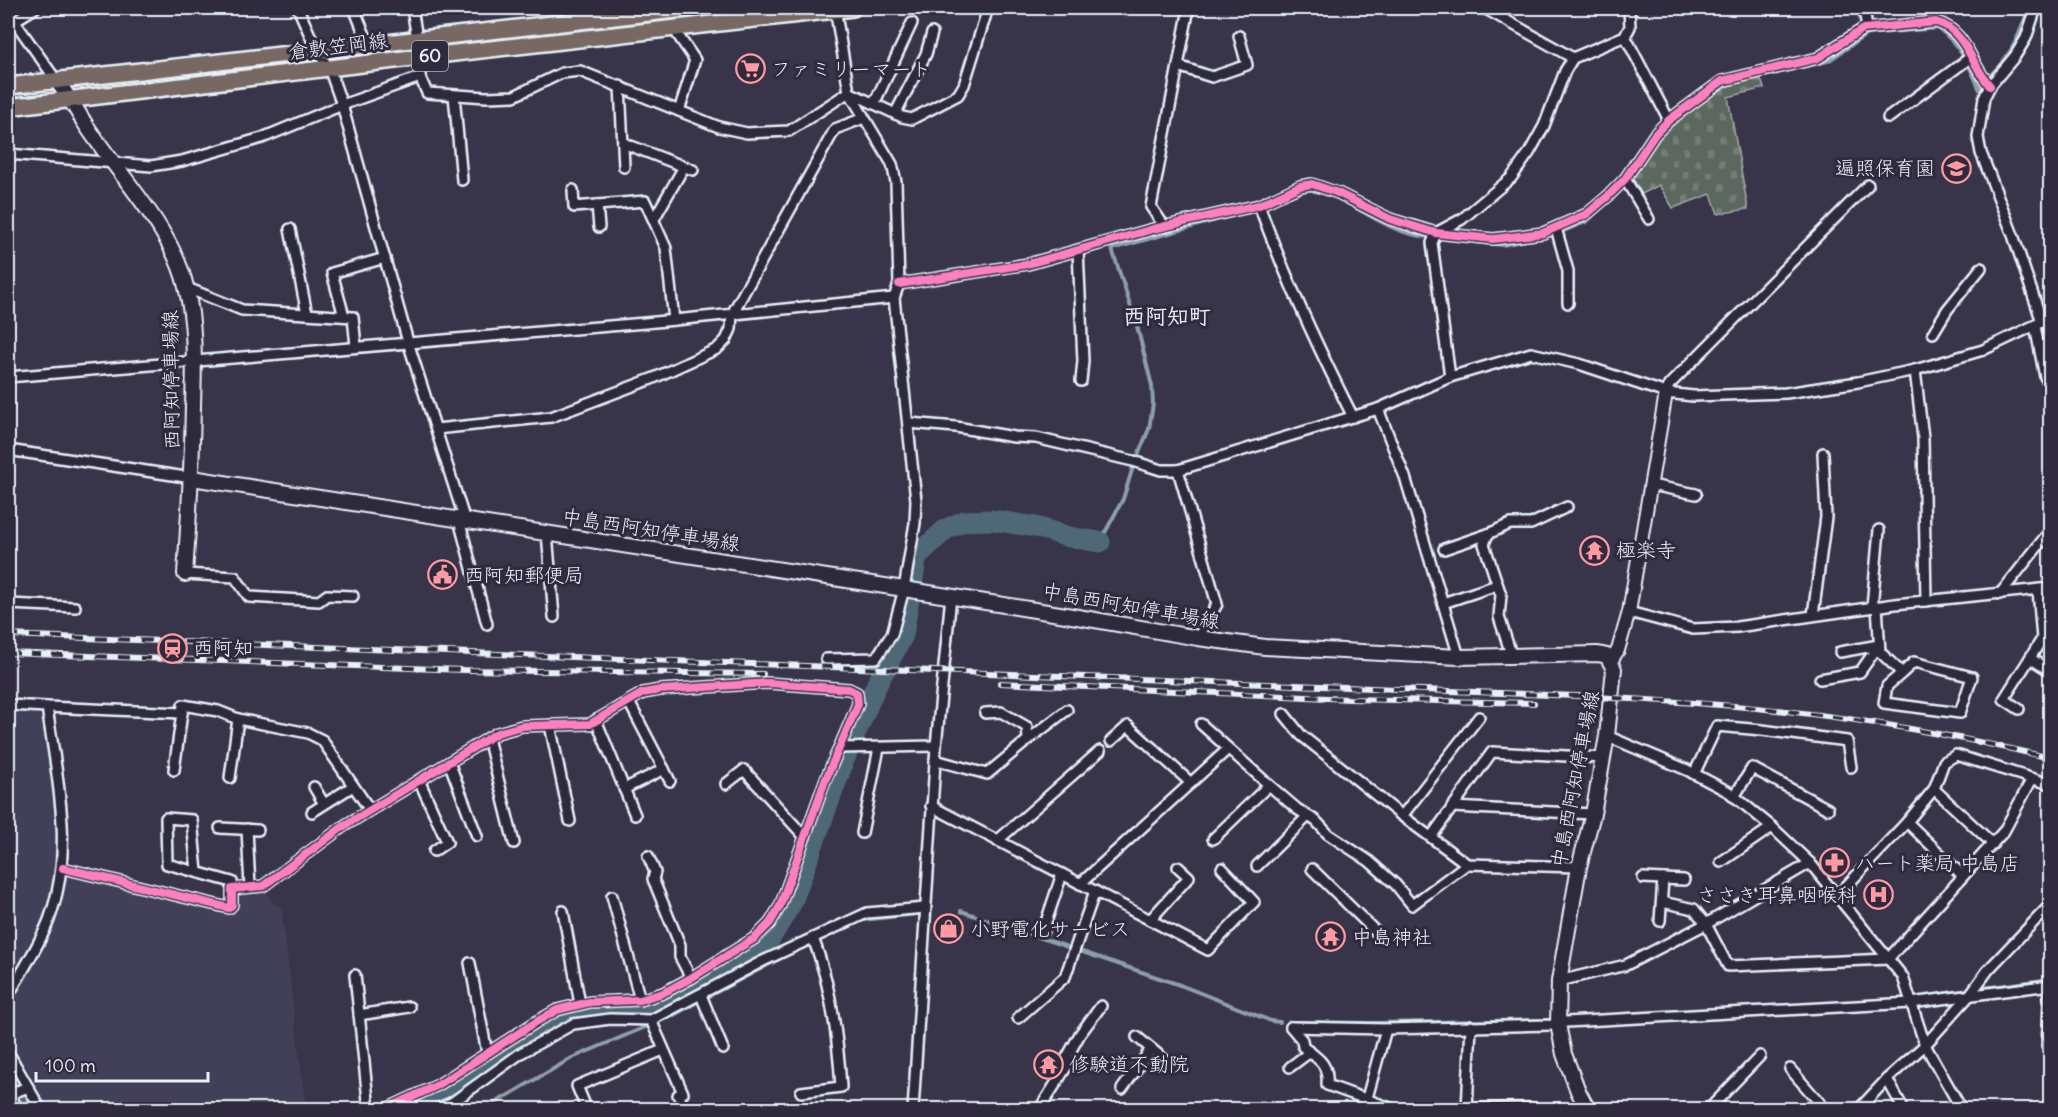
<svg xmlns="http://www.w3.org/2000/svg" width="2058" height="1117" viewBox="0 0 2058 1117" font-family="Delius,'Klee One',sans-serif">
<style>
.built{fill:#424058}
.cemetery{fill:url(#cemetery-stones);stroke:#a2acaa;stroke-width:1.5}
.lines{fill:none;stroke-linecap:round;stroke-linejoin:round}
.stream{stroke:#8d9fab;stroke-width:4}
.river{stroke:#506878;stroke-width:21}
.minor-casing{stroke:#e8f1f8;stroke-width:14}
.tertiary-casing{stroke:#e8f1f8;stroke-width:16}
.secondary-casing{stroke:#e8f1f8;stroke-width:18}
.primary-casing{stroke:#e8f1f8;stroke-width:20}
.minor{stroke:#2f2a3d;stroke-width:9}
.tertiary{stroke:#2f2a3d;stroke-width:12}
.secondary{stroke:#2f2a3d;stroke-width:14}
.primary{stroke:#776864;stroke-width:15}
.rail-casing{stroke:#e8f1f8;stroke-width:6}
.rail{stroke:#2f2a3d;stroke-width:4;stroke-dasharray:11;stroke-linecap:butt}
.cycleway-casing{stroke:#2f2a3d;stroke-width:11}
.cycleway{stroke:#ff80c0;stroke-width:8}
.labels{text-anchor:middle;stroke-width:6;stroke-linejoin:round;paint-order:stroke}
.shield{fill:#2f2a3d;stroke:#b0b5c0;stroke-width:1.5}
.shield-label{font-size:18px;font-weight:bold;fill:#e8f1f8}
.street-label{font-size:20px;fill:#e8f1f8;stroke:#2f2a3d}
.poi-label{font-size:20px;fill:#e8f1f8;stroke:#2f2a3d;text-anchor:start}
.quarter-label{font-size:22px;font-weight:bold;fill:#e8f1f8;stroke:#2f2a3d}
</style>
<defs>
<pattern id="cemetery-stones" width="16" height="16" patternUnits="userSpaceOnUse" patternTransform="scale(1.5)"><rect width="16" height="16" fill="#5b675d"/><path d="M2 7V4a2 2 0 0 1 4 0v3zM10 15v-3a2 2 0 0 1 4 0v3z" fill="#737d75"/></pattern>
</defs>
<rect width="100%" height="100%" fill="#383449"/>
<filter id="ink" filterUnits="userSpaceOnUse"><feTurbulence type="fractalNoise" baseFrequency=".0167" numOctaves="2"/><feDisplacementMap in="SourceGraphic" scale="12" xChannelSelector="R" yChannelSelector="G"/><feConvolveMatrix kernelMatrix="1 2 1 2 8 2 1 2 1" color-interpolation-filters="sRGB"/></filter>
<g filter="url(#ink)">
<g class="built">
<polygon points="8,711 35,712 43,719 58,826 58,863 54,887 37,931 8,980"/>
<polygon points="67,872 229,910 234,891 264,889 275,905 281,907 306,1109 47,1109 36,1084 17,1052 8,1046 8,1010 53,927"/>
</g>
<polygon class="cemetery" points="1760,77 1764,88 1728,97 1748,209 1718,214 1711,194 1673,208 1659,185 1642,194 1632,177 1650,149 1667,129 1717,89"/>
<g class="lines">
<g class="stream">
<path d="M1757 77 1828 61 1867 34 1938 28C1959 43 1970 66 1980 90 1987 76 1995 72 2004 60 2017 44 2022 26 2029 8"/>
<path d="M1645 156C1650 150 1654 143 1659 137 1674 121 1713 90 1732 82"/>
<path d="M1261 208 1308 189C1319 192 1330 195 1340 199 1369 214 1400 238 1435 237"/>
<polyline points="1475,242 1503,245 1556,234 1586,222 1621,189"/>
<polyline points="1100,542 1123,499 1133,467 1149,429 1153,404 1152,386 1137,326 1112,249 1234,215"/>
<polyline points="961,911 1180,985 1271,1021 1280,1022"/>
<polyline points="862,920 918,914"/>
<polyline points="1940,994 2050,979"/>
<polyline points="709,996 787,955"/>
<polyline points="1877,1000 1903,999"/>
<polyline points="1293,1022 1373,1023 1550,1020"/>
<polyline points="483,1110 572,1058 674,1015 699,1001"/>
</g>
<g class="river">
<polyline points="912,584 917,556 946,529 964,521 992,520 1036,527 1069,537 1100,542"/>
<polyline points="8,1072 29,1110"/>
<polyline points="411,1110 447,1093 498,1056 558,1019 599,1009 648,1013 667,1005 751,953 769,940 792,902 846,755 876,686 903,635 909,599"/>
</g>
<defs>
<g id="minor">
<polyline points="298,8 317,51 329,68 342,105 408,342 465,521"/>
<polyline points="354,8 369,45"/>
<polyline points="412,8 420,57 420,77 427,93 487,97 514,96 562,73 580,71 719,127 747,133 789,131 849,92"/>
<polyline points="1484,8 1573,58"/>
<polyline points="1864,8 1867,29"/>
<polyline points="2036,8 2026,38 2015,56 1990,86 1984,98 1978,137 1981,153 2013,235 2042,322"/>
<polyline points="8,12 56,80"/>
<polyline points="14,21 35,8"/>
<polyline points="673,28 695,60 679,111"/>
<polyline points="1625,36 1669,120"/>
<polyline points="1178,66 1212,77 1247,65 1239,36"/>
<polyline points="620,86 624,167"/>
<polyline points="849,92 902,117 912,119 952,98 958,95 964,85 988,8"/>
<polyline points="454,95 462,180"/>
<polyline points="874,104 912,23"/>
<polyline points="895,114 926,54 932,33"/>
<polyline points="1888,118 1971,57"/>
<polyline points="623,143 693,170"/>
<polyline points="8,154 151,166 182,161 262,138 342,105 420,77"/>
<polyline points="1625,179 1649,219"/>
<polyline points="573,190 574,207 645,201 666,248 674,320"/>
<polyline points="597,205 599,227"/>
<path d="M1259 205C1286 280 1317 346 1353 417"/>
<polyline points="654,219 681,172"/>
<polyline points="1165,227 1151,207 1189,8"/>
<polyline points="1556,228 1568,271 1568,303"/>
<polyline points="290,229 307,314"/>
<polyline points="1078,250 1083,361 1081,381"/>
<path d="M899 284 1028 264 1153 229 1259 205 1300 186 1312 184 1338 193 1390 219 1436 233 1493 239 1543 233 1587 214 1607 197 1625 179 1655 134 1669 120 1722 81 1818 58 1863 29 1936 22C1966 30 1971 65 1990 86"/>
<polyline points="187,288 242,310 353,317 356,346"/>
<polyline points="344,316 332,273 385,258"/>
<polyline points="2035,326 2045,377 2050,382"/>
<polyline points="1933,333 1947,310 1981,268"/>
<polyline points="1915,370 1923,438 1926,601"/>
<polyline points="8,377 645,323 894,298"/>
<polyline points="1450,377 1432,243 1436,233 1462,219 1511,178 1529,153 1544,126 1565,71 1573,58 1625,36 1630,27 1629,8"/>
<polyline points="1666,393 1669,385 1868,185"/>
<polyline points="1378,409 1405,477 1459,657"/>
<polyline points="909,423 956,427 1014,437 1036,438 1133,461 1161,470 1178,470 1378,409 1450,377 1531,353 1579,364 1666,393 1693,396 1786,393 1858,382 1915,370 1983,350 2050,318"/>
<polyline points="436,429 551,417 654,378 717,349 726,340 731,329 732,314 835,129 864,118"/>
<polyline points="8,450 192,478"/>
<polyline points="1178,470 1217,604 1198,638"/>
<polyline points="1651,485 1696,494"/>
<polyline points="459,520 487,624"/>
<polyline points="547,533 554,617"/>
<polyline points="1444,549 1488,534"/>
<polyline points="185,574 235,577 249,597 319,601 327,595 353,596"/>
<polyline points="2000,594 2050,531"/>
<polyline points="1443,603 1497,585"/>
<polyline points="8,604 75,607"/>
<polyline points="1877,606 1880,652 1902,673 1887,686 1884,703 1960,713 1972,677 1914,662 1902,673"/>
<polyline points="1872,607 1879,530"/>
<polyline points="1629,612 1693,629 1737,627 1895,604 2050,588"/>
<polyline points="1813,615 1826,517 1823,453"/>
<polyline points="1840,652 1879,645"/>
<polyline points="1512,657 1499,617 1501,595 1484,544 1488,534 1510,524 1531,524 1567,507"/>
<polyline points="2030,658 2050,671"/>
<polyline points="826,659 876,658 892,634 904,589 915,523 916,500 894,298 899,284 896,182 892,164 849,92 835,8"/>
<polyline points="1820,679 1860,672 1879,645"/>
<polyline points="629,702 670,781"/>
<path d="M8 705 47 707C57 779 75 850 49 920 39 946 22 971 8 996"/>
<polyline points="47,707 182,713 183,705 218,711 238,719 308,733 322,740 370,810"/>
<polyline points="2019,709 2004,699 2042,639 2038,590"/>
<polyline points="1284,714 1301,735 1402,816 1467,864 1579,867"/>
<polyline points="596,720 635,815"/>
<polyline points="1201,724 1269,785 1297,809 1316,821 1328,834 1369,861 1396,885 1412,905 1467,864"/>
<polyline points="550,725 570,821"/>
<polyline points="1607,736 1687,770 1729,792 1772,827 1810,863 1903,977 1925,1045 1962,1110"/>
<polyline points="488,738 514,843"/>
<polyline points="1028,740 1067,710"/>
<polyline points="1111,741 1128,726 1191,783"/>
<polyline points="839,748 936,746"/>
<polyline points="935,760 987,774 1028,740 1027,727 1001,712 985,713"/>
<polyline points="449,762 477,836"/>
<polyline points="174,770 182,713"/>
<polyline points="1694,774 1717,726 1762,730 1847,741 1851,767"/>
<polyline points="230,778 238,719"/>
<polyline points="419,780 447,842 434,851"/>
<polyline points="726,784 744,770 805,837"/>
<polyline points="314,787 324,804"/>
<polyline points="624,789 664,769"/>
<polyline points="1934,789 1993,844"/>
<polyline points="1734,797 1752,768 1828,809"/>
<polyline points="931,806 1208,950 1254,902 1222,868"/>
<polyline points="1452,807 1593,814"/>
<polyline points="312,812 353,786"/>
<polyline points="1402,816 1479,717"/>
<polyline points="1907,822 1963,876"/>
<polyline points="220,828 258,830"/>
<polyline points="247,829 250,887"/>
<polyline points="862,833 879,748"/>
<polyline points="1431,837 1492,752 1603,758"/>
<polyline points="1213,839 1269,785"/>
<polyline points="997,841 1100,751"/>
<polyline points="648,856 655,872 653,879 680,945 680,957 691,978"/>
<polyline points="1721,862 1772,827"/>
<polyline points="1257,866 1308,816"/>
<polyline points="63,868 229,908 232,905 232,889 263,886 344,826 497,733 522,726 590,724 643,693 660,690 768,683 849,689 857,693 858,704 825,781 780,906 770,923 755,938 691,978 663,993 640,1000 590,1002 557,1010 536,1022 438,1085 384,1110"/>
<polyline points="1312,869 1377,933"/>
<polyline points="197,872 192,820 166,818 167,864 232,882 232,889"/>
<polyline points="1643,878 1684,880"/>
<polyline points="1080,884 1228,749"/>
<polyline points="612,896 640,1000"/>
<polyline points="1837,896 1907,822 1934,789 1944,762 1956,755 2050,784"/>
<polyline points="1662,902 1694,909 1706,924 1728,966 1888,959 2004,831 2032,779"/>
<polyline points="563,911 580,1004"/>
<polyline points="1150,920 1189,877 1178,867"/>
<polyline points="1660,921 1663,879"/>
<polyline points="1043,931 1062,874"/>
<polyline points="470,963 487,1053"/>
<polyline points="355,975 369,1110"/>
<polyline points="1559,981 1626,965 1706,924 1810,863"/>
<polyline points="701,995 723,1049"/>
<polyline points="359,1015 409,1007"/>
<polyline points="1018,1018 1065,977 1095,891"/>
<polyline points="651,1020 683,1093 678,1095 685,1110"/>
<polyline points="1471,1026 1467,1109 1532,1108"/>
<polyline points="1291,1027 1386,1029 1552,1025 1566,1022 1911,1003 2050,985"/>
<path d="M1291 1027 1302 1040 1303 1047C1319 1059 1329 1064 1327 1085L1396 1110"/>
<polyline points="1137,1037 1166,1061"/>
<polyline points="2047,1046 2050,985"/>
<polyline points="8,1052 41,1110"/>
<polyline points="1066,1059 1080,1034 1101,1006"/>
<polyline points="1290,1067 1310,1052"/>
<polyline points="1790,1069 1826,1110"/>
<polyline points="1887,1079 1904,1110"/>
<polyline points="1122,1089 1151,1049"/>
<polyline points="8,1091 18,1110"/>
<path d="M801 1092 841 1087C838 1037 831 985 813 938"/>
<polyline points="1367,1098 1386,1029"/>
<polyline points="8,1099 15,1092 28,1087"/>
<polyline points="2049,1104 2050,1107"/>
<polyline points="1196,1109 1198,1110"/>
<polyline points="435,1110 453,1102 521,1053 573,1024 610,1019 651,1020 763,961 867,913 925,908"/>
<polyline points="587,1110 577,1086 663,1050"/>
<polyline points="913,1110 936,746 951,596"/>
<polyline points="1039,1110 1070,1061"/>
<polyline points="1708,1110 1760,1056"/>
<polyline points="1858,1110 1887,1079 1925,1045 1969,996 1988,970 2050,905"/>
</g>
<polyline id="tertiary" points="1611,661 1618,650 1629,612 1666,393"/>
<g id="secondary">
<path d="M56 80C67 94 75 107 84 122 116 172 173 229 186 287 196 326 194 366 193 406 192 462 189 518 185 574"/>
<polyline points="192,478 904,589 1072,616 1198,638 1265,647 1459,657 1598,654 1607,656 1614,669 1607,736 1593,814 1579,867 1559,981 1558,1024 1564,1054 1578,1091 1588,1110"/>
</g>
<g id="primary">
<polyline points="8,86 693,8"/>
<polyline points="8,107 420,57 853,8"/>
</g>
</defs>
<use href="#minor" class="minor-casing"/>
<use href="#tertiary" class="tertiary-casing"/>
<use href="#secondary" class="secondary-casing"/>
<use href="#primary" class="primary-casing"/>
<use href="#minor" class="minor"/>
<use href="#tertiary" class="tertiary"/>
<use href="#secondary" class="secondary"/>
<use href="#primary" class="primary"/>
<defs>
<g id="rail">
<path d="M8 635 1577 696C1647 700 1717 703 1786 711 1875 721 1963 737 2050 758"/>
<polyline points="8,653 463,670 763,674"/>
<polyline points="1000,683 1349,699 1534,703"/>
</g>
</defs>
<use href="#rail" class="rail-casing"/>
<use href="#rail" class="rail"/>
<defs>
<g id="cycleway">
<path d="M899 284 1028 264 1153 229 1259 205 1300 186 1312 184 1338 193 1390 219 1436 233 1493 239 1543 233 1587 214 1607 197 1625 179 1655 134 1669 120 1722 81 1818 58 1863 29 1936 22C1966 30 1971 65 1990 86"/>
<polyline points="63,868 229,908 232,905 232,889 263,886 344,826 497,733 522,726 590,724 643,693 660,690 768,683 849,689 857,693 858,704 825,781 780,906 770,923 755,938 691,978 663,993 640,1000 590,1002 557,1010 536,1022 438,1085 384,1110"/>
</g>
</defs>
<use href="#cycleway" class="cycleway-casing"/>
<use href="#cycleway" class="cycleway"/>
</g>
</g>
<defs>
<symbol id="supermarket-ring" viewBox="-11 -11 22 22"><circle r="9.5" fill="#2f2a3d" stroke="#ff9aa2" stroke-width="1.5"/><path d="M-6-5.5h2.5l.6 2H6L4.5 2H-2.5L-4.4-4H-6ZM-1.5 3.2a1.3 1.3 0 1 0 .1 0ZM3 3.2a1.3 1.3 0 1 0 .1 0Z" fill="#ff9aa2"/></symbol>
<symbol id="school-ring" viewBox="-11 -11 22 22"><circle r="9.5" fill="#2f2a3d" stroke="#ff9aa2" stroke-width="1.5"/><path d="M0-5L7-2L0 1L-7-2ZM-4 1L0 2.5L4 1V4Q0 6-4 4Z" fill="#ff9aa2"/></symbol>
<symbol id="temple-ring" viewBox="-11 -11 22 22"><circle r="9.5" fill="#2f2a3d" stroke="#ff9aa2" stroke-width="1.5"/><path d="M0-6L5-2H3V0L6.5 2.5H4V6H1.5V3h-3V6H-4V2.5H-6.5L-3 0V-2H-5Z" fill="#ff9aa2"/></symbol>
<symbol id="civic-ring" viewBox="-11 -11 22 22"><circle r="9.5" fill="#2f2a3d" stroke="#ff9aa2" stroke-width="1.5"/><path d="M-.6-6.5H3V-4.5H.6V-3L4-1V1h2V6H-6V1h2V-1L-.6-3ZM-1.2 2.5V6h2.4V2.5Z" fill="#ff9aa2"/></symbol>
<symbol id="station-ring" viewBox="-11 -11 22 22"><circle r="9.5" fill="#2f2a3d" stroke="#ff9aa2" stroke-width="1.5"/><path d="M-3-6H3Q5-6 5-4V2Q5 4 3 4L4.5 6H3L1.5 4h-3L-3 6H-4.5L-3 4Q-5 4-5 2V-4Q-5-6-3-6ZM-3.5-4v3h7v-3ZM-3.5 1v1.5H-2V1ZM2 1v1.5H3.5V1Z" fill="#ff9aa2"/></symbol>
<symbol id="pharmacy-ring" viewBox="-11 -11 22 22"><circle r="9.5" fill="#2f2a3d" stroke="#ff9aa2" stroke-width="1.5"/><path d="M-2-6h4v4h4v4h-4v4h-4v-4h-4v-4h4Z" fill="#ff9aa2"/></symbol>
<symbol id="hospital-ring" viewBox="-11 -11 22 22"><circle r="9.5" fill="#2f2a3d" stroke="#ff9aa2" stroke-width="1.5"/><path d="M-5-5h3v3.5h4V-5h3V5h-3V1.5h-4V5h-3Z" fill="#ff9aa2"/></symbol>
<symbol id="shop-ring" viewBox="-11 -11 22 22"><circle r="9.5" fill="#2f2a3d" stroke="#ff9aa2" stroke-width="1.5"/><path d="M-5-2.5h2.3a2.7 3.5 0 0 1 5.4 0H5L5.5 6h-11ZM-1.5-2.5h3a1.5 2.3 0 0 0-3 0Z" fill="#ff9aa2"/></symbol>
</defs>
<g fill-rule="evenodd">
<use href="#supermarket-ring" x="734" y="52" width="33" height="33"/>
<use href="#school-ring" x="1940" y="152" width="33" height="33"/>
<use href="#temple-ring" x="1578" y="534" width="33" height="33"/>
<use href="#civic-ring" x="426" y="558" width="33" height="33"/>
<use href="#station-ring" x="156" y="632" width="33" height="33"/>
<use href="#pharmacy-ring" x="1818" y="846" width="33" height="33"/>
<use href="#hospital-ring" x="1862" y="878" width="33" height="33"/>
<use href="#shop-ring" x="932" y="912" width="33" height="33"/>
<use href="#temple-ring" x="1314" y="920" width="33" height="33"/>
<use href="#temple-ring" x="1032" y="1048" width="33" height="33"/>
</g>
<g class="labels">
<rect class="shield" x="412" y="41" width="36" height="30" rx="4.5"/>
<g class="shield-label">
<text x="430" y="62">60</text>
</g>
<g class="street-label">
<text transform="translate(338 46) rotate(-7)" y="7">倉敷笠岡線</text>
<text transform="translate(171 380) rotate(-91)" y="7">西阿知停車場線</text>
<text transform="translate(651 530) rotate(9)" y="7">中島西阿知停車場線</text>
<text transform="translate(1131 606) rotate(10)" y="7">中島西阿知停車場線</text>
<text transform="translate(1575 779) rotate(-79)" y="7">中島西阿知停車場線</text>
</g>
<g class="poi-label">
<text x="771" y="76">ファミリーマート</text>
<text x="1935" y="175" text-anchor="end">遍照保育園</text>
<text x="1616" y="557">極楽寺</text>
<text x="464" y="582">西阿知郵便局</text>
<text x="193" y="655">西阿知</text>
<text x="1855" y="870">ハート薬局 中島店</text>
<text x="1857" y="902" text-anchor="end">ささき耳鼻咽喉科</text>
<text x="970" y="936">小野電化サービス</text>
<text x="1352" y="944">中島神社</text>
<text x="1069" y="1071">修験道不動院</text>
</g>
<g class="quarter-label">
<text x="1167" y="324">西阿知町</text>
</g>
</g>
<rect width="2058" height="1117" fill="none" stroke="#2f2a3d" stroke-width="30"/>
<rect x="15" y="15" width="2028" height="1087" fill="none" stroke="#e8f1f8" stroke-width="2" filter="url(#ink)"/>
<path d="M36 1072v9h172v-9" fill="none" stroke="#e8f1f8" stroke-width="3"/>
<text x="45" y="1072" font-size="18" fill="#e8f1f8" stroke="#2f2a3d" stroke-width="4.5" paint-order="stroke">100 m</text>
</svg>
